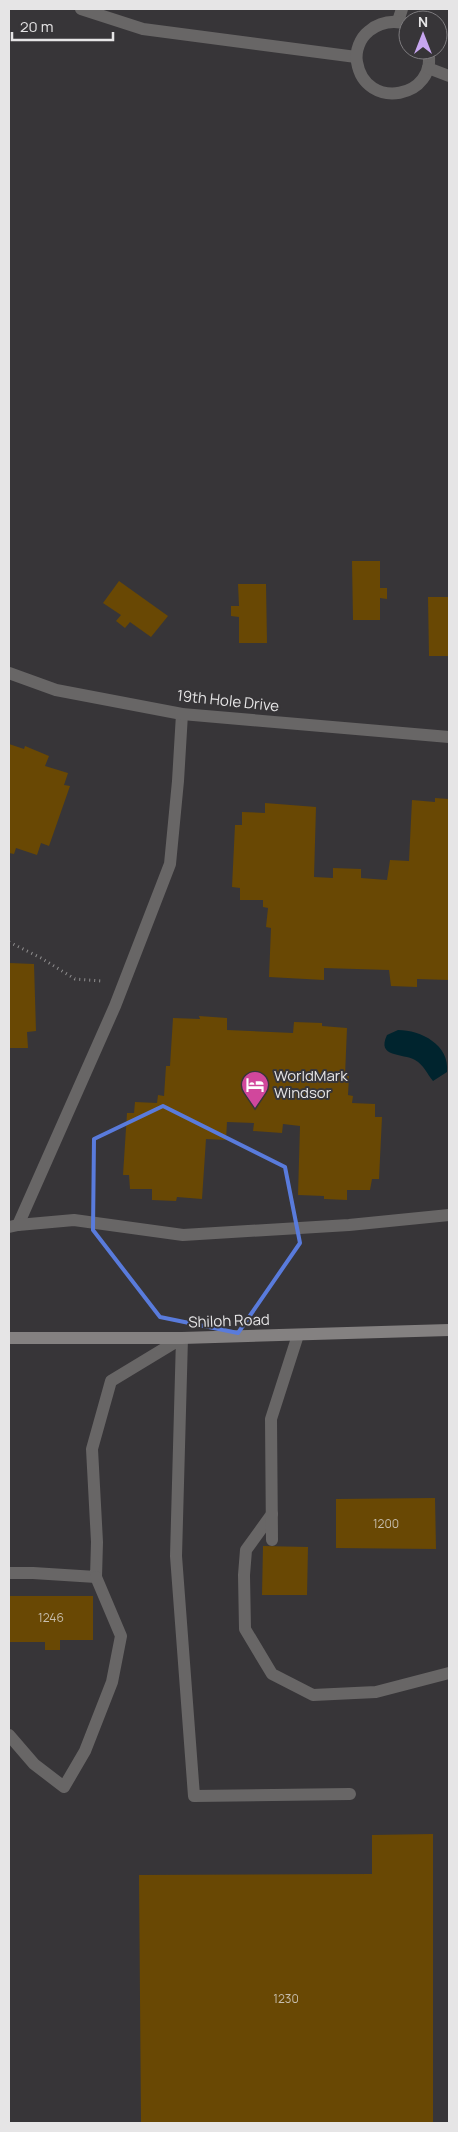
<svg xmlns="http://www.w3.org/2000/svg" width="458" height="2132" viewBox="0 0 458 2132" font-family="Manrope,sans-serif">
<style>
.water{fill:#00242e}
.building{fill:#694804}
.lines{fill:none;stroke-linecap:round;stroke-linejoin:round}
.path{stroke:#908f90;stroke-width:3;stroke-dasharray:1 4;stroke-linecap:butt}
.lane{stroke:#686666;stroke-width:12}
.street{stroke:#686666;stroke-width:12}
.secondary{stroke:#848181;stroke-width:12}
.marked{fill:none;stroke:#597bdc;stroke-width:4;stroke-linejoin:round}
.labels{text-anchor:middle;stroke-width:4;stroke-linejoin:round;paint-order:stroke}
.number-label{font-size:12px;fill:#c7beae}
.street-label{font-size:15px;fill:#e6e5e6;stroke:#373538}
.poi-label{font-size:15px;fill:#e6e5e6;stroke:#373538;text-anchor:start}
</style>
<rect width="100%" height="100%" fill="#373538"/>
<path class="water" d="M398 1030C421 1030 450 1045 447 1072L433 1081C427 1074 424 1065 415 1060 403 1053 376 1058 387 1035Z"/>
<g class="building">
<polygon points="352,561 380,561 380,588 387,588 387,599 380,598 380,620 353,620"/>
<polygon points="119,581 168,616 151,637 130,622 125,628 116,621 121,615 103,603"/>
<polygon points="238,584 266,584 267,643 239,643 239,617 231,616 231,606 239,606"/>
<polygon points="428,597 449,597 449,656 429,656"/>
<polygon points="9,744 24,749 25,746 49,756 45,766 68,773 64,785 70,786 49,846 41,843 37,855 16,848 14,854 9,853"/>
<polygon points="435,798 449,799 449,980 417,979 417,987 391,986 389,970 324,968 324,980 269,977 271,928 266,927 268,908 263,907 263,900 240,900 240,888 232,887 235,825 242,825 242,812 265,813 265,803 316,807 314,877 333,878 333,868 361,869 361,878 387,880 390,860 409,861 412,800 435,802"/>
<polygon points="9,963 34,964 36,1031 27,1032 28,1048 9,1048"/>
<polygon points="199,1016 227,1018 227,1030 293,1033 294,1022 322,1023 322,1026 347,1028 345,1076 349,1076 348,1095 353,1096 352,1103 375,1104 375,1117 382,1117 379,1179 372,1179 370,1190 347,1190 347,1200 324,1199 324,1196 298,1195 300,1126 283,1124 282,1133 253,1131 254,1123 227,1122 226,1140 206,1139 202,1199 177,1197 176,1201 152,1200 152,1189 130,1189 129,1175 123,1175 127,1113 134,1113 135,1102 157,1103 158,1095 164,1096 166,1066 170,1066 173,1018 200,1019"/>
<polygon points="435,1498 436,1549 336,1548 336,1499"/>
<polygon points="263,1546 308,1547 307,1595 262,1595"/>
<polygon points="9,1596 93,1596 93,1640 60,1640 60,1650 45,1650 45,1642 9,1642"/>
<polygon points="433,1834 433,2123 141,2123 139,1875 372,1874 372,1835"/>
</g>
<g class="lines">
<polyline class="path" points="9,942 41,958 75,979 101,981"/>
<g class="lane">
<polyline points="18,1225 115,1006 170,864 178,781 182,714"/>
<polyline points="9,1227 18,1225 74,1220 183,1235 349,1225 449,1215"/>
<polyline points="272,1514 246,1550 244,1575 245,1629 272,1674 313,1695 376,1692 449,1673"/>
<polyline points="272,1540 271,1419 298,1335"/>
<polyline points="9,1573 33,1573 96,1577 97,1542 92,1449 111,1381 182,1338 176,1556 194,1796 350,1794"/>
<polyline points="9,1735 34,1764 64,1787 85,1751 112,1682 121,1636 96,1577"/>
</g>
<g class="street">
<polyline points="81,9 143,29 356,57"/>
<polyline points="398,21 402,9"/>
<path d="M408 24C394 20 381 21 369 31 360 38 355 51 357 62 365 112 439 98 428 50"/>
<polyline points="428,68 449,76"/>
<polyline points="9,673 56,690 182,714 449,737"/>
</g>
<polyline class="secondary" points="9,1338 182,1338 449,1330"/>
</g>
<path class="marked" d="M163 1106 285 1167 300 1243 238 1333 160 1317 93 1230 94 1139Z"/>
<defs>
<symbol id="hotel-pin" viewBox="-11 -11 22 30"><path d="M0 17L-7.5 6A9.5 9.5 0 1 1 7.5 6Z" fill="#d1479c" stroke="#373538"/><path d="M-6-4.5h1.5V1H6V5H4.5V3h-9V5H-6ZM-4 0a1.8 1.8 0 1 1 3.6 0ZM.5 0V-2.5h3Q6-2.5 6 0Z" fill="#fff"/></symbol>
</defs>
<g fill-rule="evenodd">
<use href="#hotel-pin" x="239" y="1069" width="32" height="43"/>
</g>
<g class="labels">
<g class="number-label">
<text x="386" y="1528">1200</text>
<text x="51" y="1622">1246</text>
<text x="286" y="2003">1230</text>
</g>
<g class="street-label">
<text transform="translate(228 701) rotate(6)" y="5">19th Hole Drive</text>
<text transform="translate(229 1321) rotate(-2)" y="5">Shiloh Road</text>
</g>
<g class="poi-label">
<text x="274" y="1081">WorldMark<tspan x="274" dy="17">Windsor</tspan></text>
</g>
</g>
<rect width="458" height="2132" fill="none" stroke="#e6e5e6" stroke-width="20"/>
<g transform="translate(423 35)"><circle r="24" fill="#373538" stroke="#7d7b7e"/>
<path d="M0-4L9 19L0 12L-9 19Z" fill="#c7a6f0"/>
<text y="-8" font-size="14" font-weight="bold" text-anchor="middle" fill="#e6e5e6">N</text>
</g>
<path d="M12 32v8h101v-8" fill="none" stroke="#e6e5e6" stroke-width="2.5"/>
<text x="20" y="32" font-size="15" fill="#e6e5e6" stroke="#373538" stroke-width="4" paint-order="stroke">20 m</text>
</svg>
